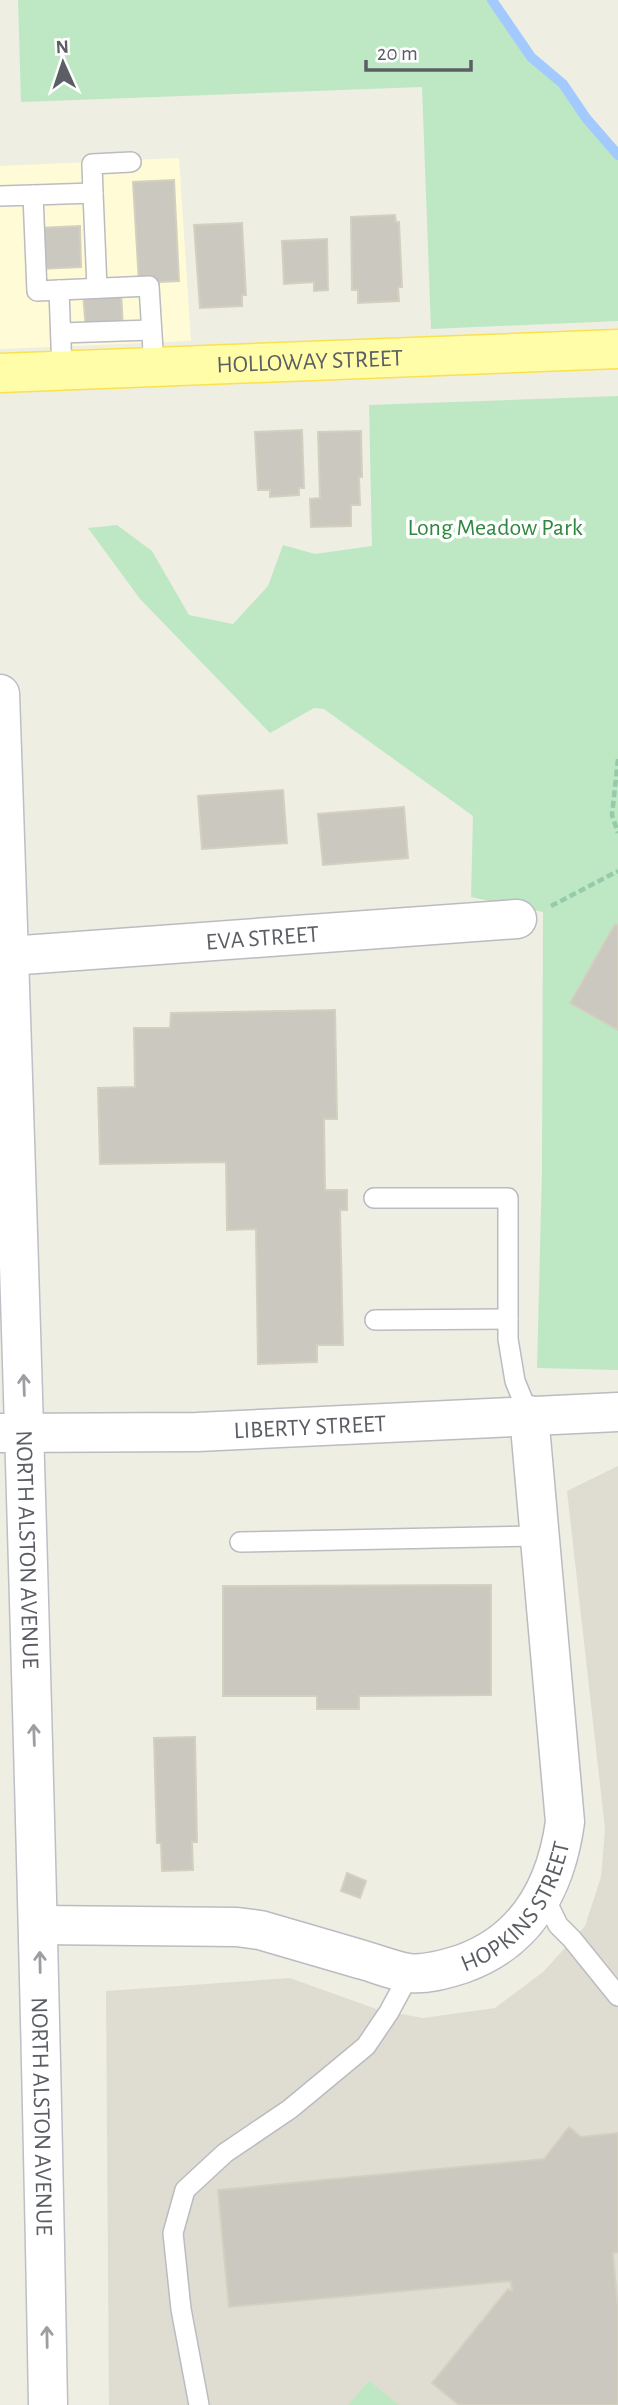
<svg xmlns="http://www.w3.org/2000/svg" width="618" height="2405" viewBox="0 0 618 2405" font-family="'Alegreya Sans',sans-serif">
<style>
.commercial{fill:#fffbd7}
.education{fill:#dfddd1}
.green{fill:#bde8c3}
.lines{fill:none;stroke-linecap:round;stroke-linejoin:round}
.stream{stroke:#a2caff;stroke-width:10}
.building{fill:#cac8bf;stroke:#d4d0c0;stroke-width:2}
.service-casing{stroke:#babcc2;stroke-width:22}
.minor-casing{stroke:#babcc2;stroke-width:41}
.tertiary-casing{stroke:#babcc2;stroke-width:41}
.secondary-casing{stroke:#bdbfc7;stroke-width:41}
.primary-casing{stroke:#fae150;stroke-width:41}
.path{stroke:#95caab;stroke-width:4.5;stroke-dasharray:7 3.5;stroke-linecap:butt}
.service{stroke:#fff;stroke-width:19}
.minor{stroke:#fff;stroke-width:38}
.tertiary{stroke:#fff;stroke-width:38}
.secondary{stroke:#fff;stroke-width:38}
.primary{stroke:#fffda7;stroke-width:38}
.oneway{stroke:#9d9ea2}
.labels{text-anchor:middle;stroke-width:7;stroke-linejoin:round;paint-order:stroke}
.street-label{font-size:24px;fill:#5b5e64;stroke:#fff}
.park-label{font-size:24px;fill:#2f8740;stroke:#fff}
</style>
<rect width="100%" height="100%" fill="#efeee2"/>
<polygon class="commercial" points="179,158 191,341 0,349 0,166"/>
<polygon class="education" points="618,1466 618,2405 109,2405 106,1991 290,1978 379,2010 423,2018 495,2008 543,1972 585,1926 601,1877 605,1829 567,1491"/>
<g class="green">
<polygon points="18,0 492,0 531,57 569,90 586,118 618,155 618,321 431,329 422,87 21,102"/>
<polygon points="618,396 618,1370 537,1368 542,1170 543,912 471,897 473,816 324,709 314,708 270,733 140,599 88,528 117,525 152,551 189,615 233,624 268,586 283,545 315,554 372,546 369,405"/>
<polygon points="369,2381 399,2405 348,2405"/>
</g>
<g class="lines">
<polyline class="stream" points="492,0 531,57 563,84 586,118 618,155"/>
</g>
<g class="building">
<polygon points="174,180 179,281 139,283 133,182"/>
<polygon points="395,215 396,222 399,222 402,287 398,287 399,301 358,303 358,290 352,290 351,217"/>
<polygon points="242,223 246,295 242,295 242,306 200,308 194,225"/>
<polygon points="80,226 81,267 40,269 39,228"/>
<polygon points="327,239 328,290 314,291 314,282 284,284 282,241"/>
<polygon points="121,291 123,329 86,331 83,293"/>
<polygon points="302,430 304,488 299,488 299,495 270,497 270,490 258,490 255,432"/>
<polygon points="361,431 362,477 359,477 360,505 351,505 351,526 311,527 310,499 320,498 318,432"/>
<polygon points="283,790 287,843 202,849 198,796"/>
<polygon points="404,807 408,858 323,865 318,814"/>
<polygon points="615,924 618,926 618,1030 570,1003"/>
<polygon points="335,1010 337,1119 324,1119 325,1190 347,1190 347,1210 340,1210 343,1345 317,1345 317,1362 258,1364 256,1229 227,1230 226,1162 100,1164 98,1088 135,1087 134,1028 170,1028 171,1013"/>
<polygon points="491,1585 491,1695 359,1696 359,1709 317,1709 317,1696 223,1696 223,1586"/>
<polygon points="195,1737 197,1842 192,1842 193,1870 162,1871 161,1843 157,1843 154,1738"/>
<polygon points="347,1873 366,1881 360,1898 341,1891"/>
<polygon points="569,2127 581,2137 618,2133 618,2252 613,2253 618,2310 618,2405 459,2405 432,2383 508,2289 512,2291 511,2281 229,2307 218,2190 544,2159"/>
</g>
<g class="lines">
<defs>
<g id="service">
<polyline points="93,193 92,164 131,162"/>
<polyline points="33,195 93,193 97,288"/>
<polyline points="0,196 33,195 37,291 149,286 154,367"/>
<polyline points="59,290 62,371"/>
<polyline points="61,333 151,330"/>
<polyline points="374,1198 508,1198 508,1339 515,1381 529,1415"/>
<polyline points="375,1320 508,1319"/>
<polyline points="240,1542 539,1536"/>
<polyline points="544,1896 558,1925 572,1939 618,1996"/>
<polyline points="199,2405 181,2309 173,2233 185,2190 225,2153 290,2109 366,2046 389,2012 410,1973"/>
</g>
<g id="minor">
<path id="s1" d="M9 956 517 919"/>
<path id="s2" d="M39 1925 237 1927 260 1930C294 1940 329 1950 363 1960 378 1964 394 1971 409 1973 426 1975 446 1969 462 1964 527 1941 556 1887 565 1822L529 1415"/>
</g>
<g id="tertiary">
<path id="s3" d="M0 1433 197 1432 618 1412"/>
</g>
<g id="secondary">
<path id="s4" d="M0 694C20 1265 38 1835 48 2405"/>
</g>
<g id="primary">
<path id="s5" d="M0 373 618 349"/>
</g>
</defs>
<use href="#service" class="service-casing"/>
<use href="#minor" class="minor-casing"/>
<use href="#tertiary" class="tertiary-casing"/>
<use href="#secondary" class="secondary-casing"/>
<use href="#primary" class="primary-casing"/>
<g class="path">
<polyline points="618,759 612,815 618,833"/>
<polyline points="551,906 618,871"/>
</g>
<use href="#service" class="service"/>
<use href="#minor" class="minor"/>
<use href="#tertiary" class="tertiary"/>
<use href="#secondary" class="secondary"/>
<use href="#primary" class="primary"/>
</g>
<defs><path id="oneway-shaft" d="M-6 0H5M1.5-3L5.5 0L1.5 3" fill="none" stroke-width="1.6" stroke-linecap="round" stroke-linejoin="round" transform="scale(1.75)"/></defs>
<g class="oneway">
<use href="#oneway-shaft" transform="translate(24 1385) rotate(-92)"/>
<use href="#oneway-shaft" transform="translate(34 1735) rotate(-92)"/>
<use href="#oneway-shaft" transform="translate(40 1962) rotate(-91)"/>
<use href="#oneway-shaft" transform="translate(47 2337) rotate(-91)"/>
</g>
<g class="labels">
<g class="street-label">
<text dy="8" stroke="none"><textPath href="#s5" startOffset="310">HOLLOWAY STREET</textPath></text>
<text dy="8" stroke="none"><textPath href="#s1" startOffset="254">EVA STREET</textPath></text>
<text dy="8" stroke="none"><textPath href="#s3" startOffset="310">LIBERTY STREET</textPath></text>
<text dy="8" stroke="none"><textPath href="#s4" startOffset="856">NORTH ALSTON AVENUE</textPath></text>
<text dy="8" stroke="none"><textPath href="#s2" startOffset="513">HOPKINS STREET</textPath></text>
<text dy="8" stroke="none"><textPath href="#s4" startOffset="1423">NORTH ALSTON AVENUE</textPath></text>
</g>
<g class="park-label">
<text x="495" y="535">Long Meadow Park</text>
</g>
</g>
<g transform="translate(63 63) rotate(357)" stroke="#ffffff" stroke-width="5" paint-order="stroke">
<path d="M0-5L12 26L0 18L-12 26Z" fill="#5b5e64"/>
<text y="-10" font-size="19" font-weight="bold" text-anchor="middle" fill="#5b5e64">N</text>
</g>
<path d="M366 60v10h105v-10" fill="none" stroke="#5b5e64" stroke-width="3.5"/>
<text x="377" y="60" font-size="21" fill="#5b5e64" stroke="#ffffff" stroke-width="5" paint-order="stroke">20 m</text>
</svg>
